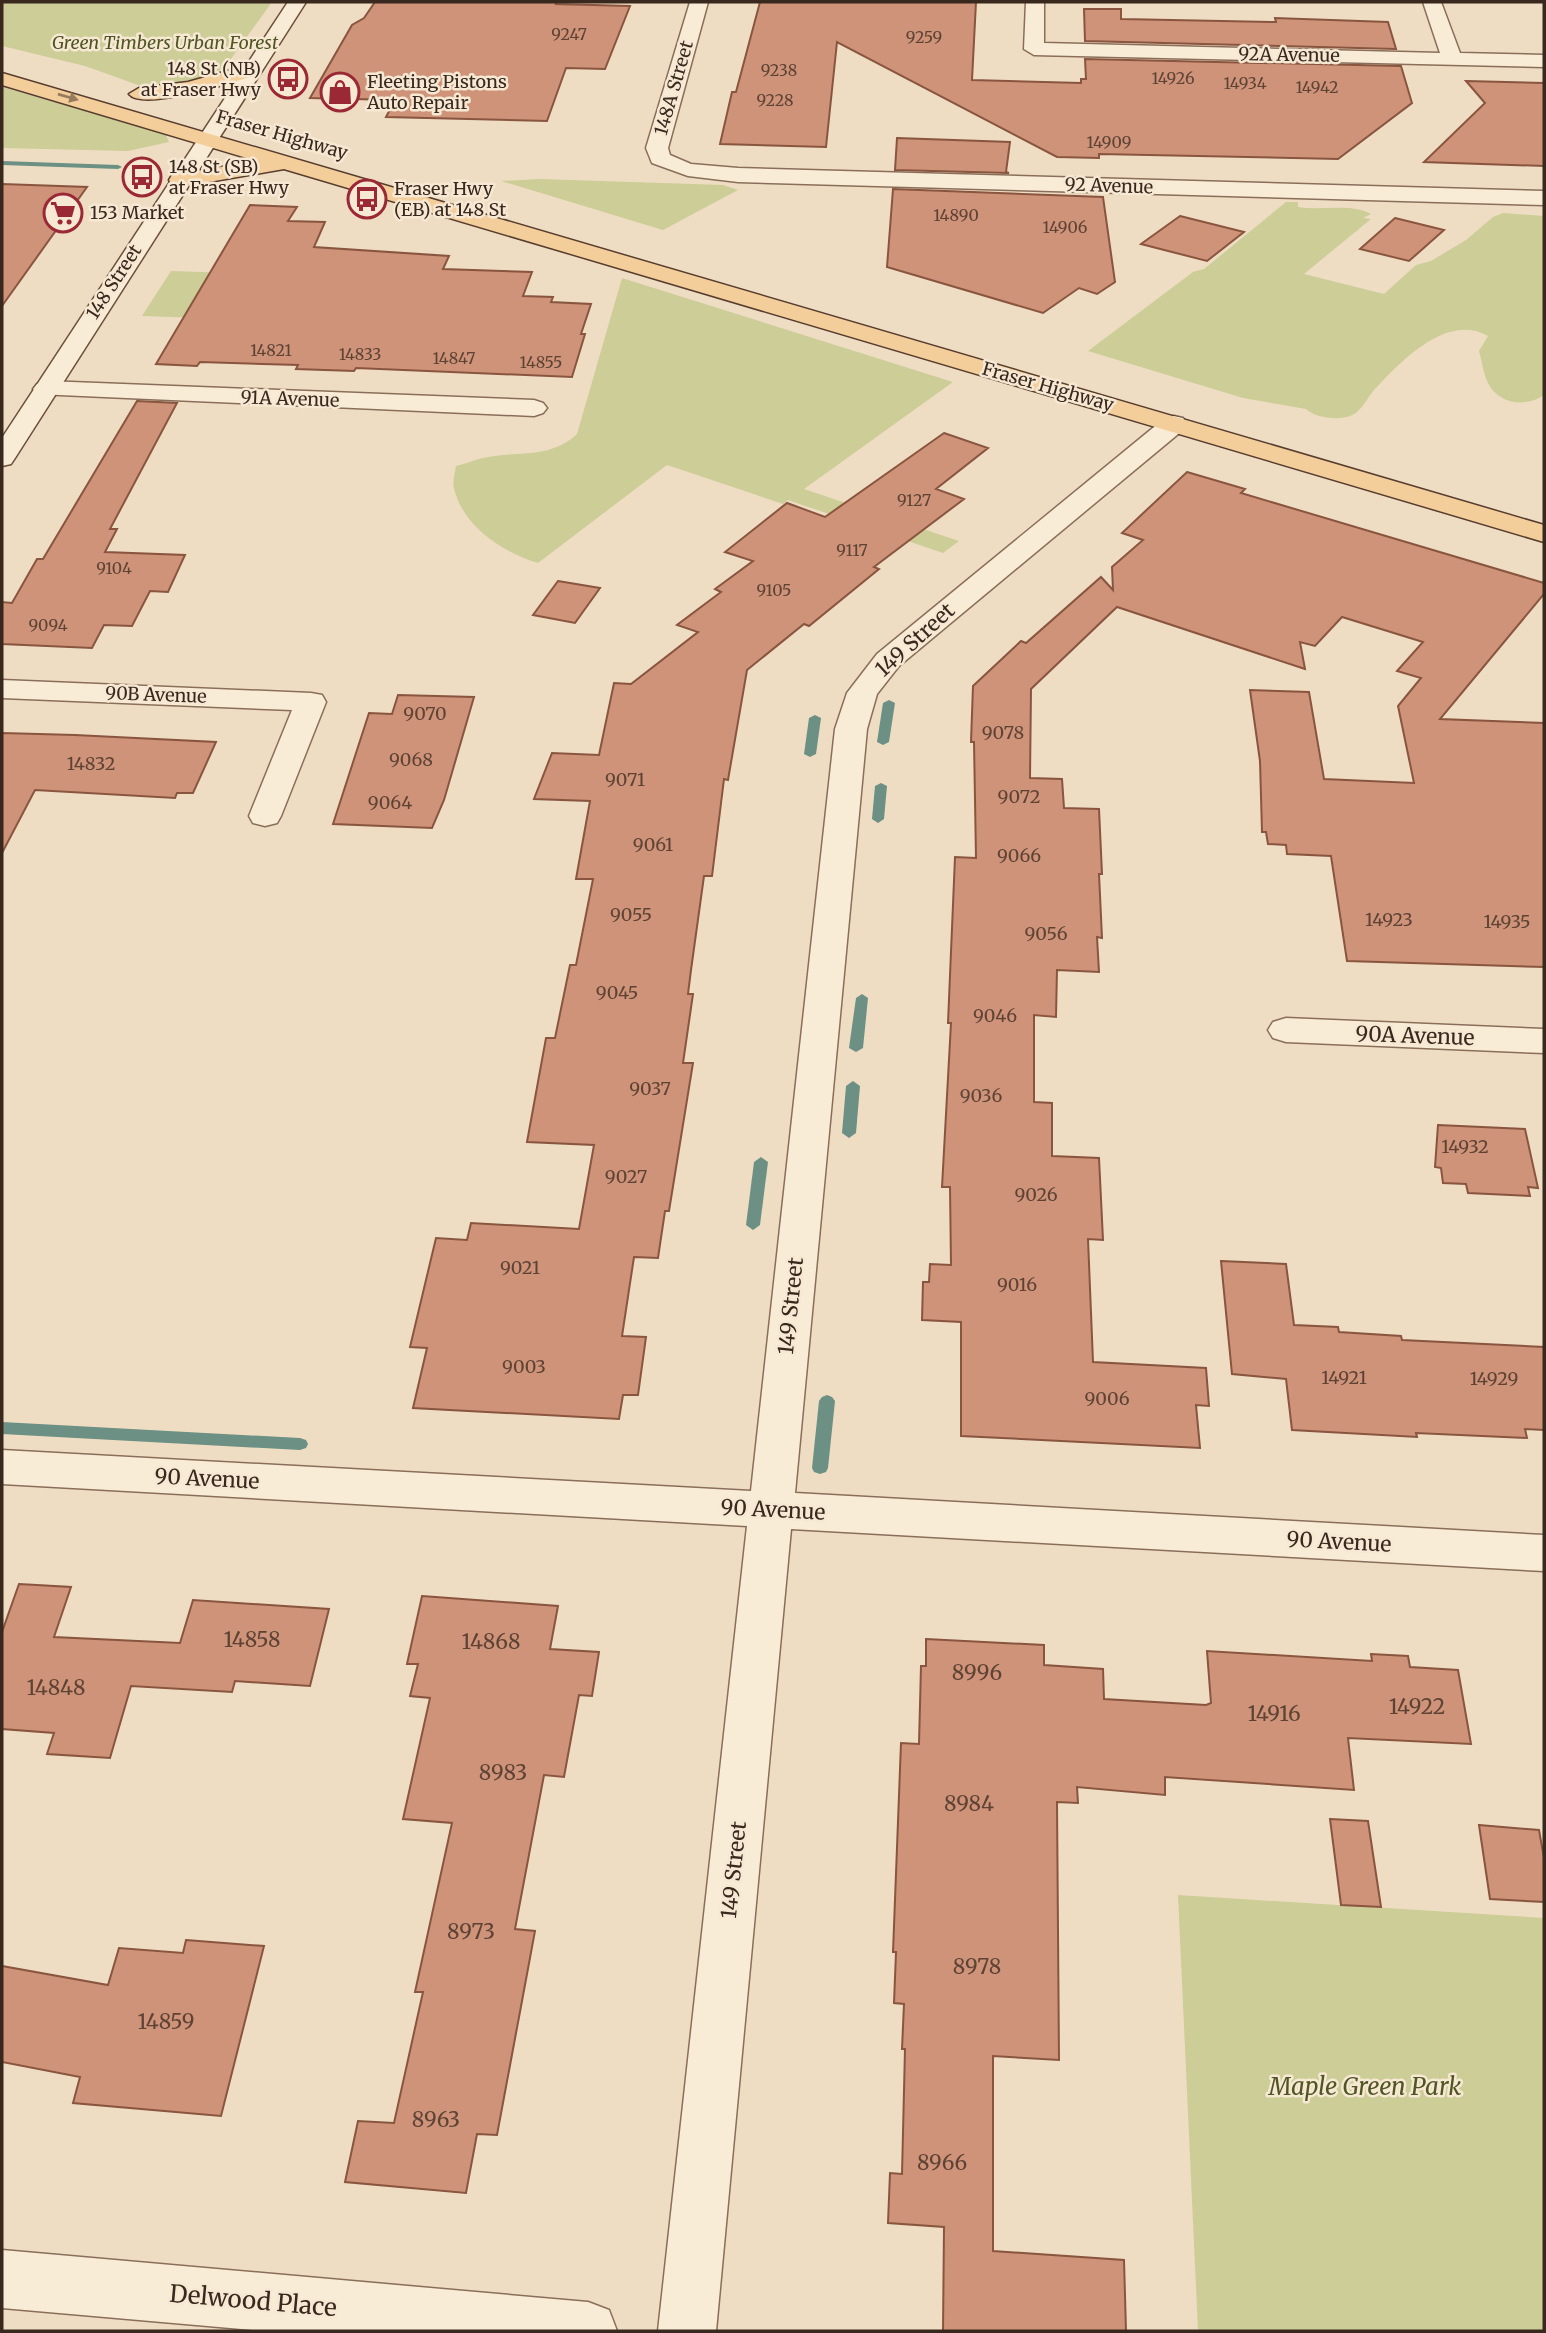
<svg xmlns="http://www.w3.org/2000/svg" width="1546" height="2333" viewBox="0 0 1546 2333" font-family="Merriweather,serif">
<style>
.green{fill:#cccd97}
.lines{fill:none;stroke-linecap:round;stroke-linejoin:round}
.stream{fill:#6c9084;fill-rule:evenodd}
.building{fill:#ce9379;stroke:#89553f;stroke-width:2}
.street-casing{stroke:#8a6e5a;stroke-width:3}
.secondary-casing{stroke:#6b4f3d;stroke-width:3}
.primary-casing{stroke:#573d2e;stroke-width:3}
.street{fill:#f9ecd7;fill-rule:evenodd}
.secondary{fill:#f9ecd7;fill-rule:evenodd}
.primary{fill:#f3ce9b;fill-rule:evenodd}
.oneway{fill:#967b5c}
.labels{text-anchor:middle;stroke-width:5;stroke-linejoin:round;paint-order:stroke}
.far-number-label{font-size:16px;fill:#5e4335}
.far-park-label{font-size:18px;font-style:italic;fill:#4f5624;stroke:#f6e8d3}
.far-street-label{font-size:18px;fill:#39281e;stroke:#f6e8d3}
.far-poi-label{font-size:18px;fill:#39281e;stroke:#f6e8d3;text-anchor:start}
.number-label{font-size:18px;fill:#5e4335}
.street-label{font-size:21px;fill:#39281e;stroke:#f6e8d3}
.near-number-label{font-size:21px;fill:#5e4335}
.near-park-label{font-size:24px;font-style:italic;fill:#4f5624;stroke:#f6e8d3}
.near-street-label{font-size:24px;fill:#39281e;stroke:#f6e8d3}
</style>
<rect width="100%" height="100%" fill="#efddc3"/>
<g class="green">
<polygon points="2,2 272,2 225,67 204,80 161,86 138,85 85,66 2,46"/>
<polygon points="2,87 155,131 166,135 169,142 128,151 2,148"/>
<polygon points="540,179 723,185 738,190 663,230 501,181"/>
<path d="M1286 202H1298V207C1320 211 1351 203 1371 214L1363 218 1371 219 1304 274 1384 294 1416 265 1431 261 1466 240 1493 217 1503 213 1544 216V395C1526 408 1498 404 1488 383 1483 373 1482 361 1479 351L1488 336C1447 312 1400 362 1374 390 1368 397 1364 406 1357 412 1346 422 1316 419 1306 409L1243 398 1088 351 1193 272 1204 269Z"/>
<polygon points="171,271 300,275 393,325 142,316"/>
<path d="M622 278 953 382 804 489 959 541 943 553 788 500 783 504 667 465 538 563C504 553 462 526 454 488 452 482 455 473 456 466 465 464 474 460 483 458 517 450 549 460 577 434Z"/>
<polygon points="1178,1895 1544,1918 1544,2331 1198,2331"/>
</g>
<g class="lines">
<g class="stream">
<polygon points="2,161 118,165 122,167 118,169 2,165"/>
<polygon points="889,700 895,703 889,742 883,745 877,742 883,703"/>
<polygon points="815,715 821,718 816,754 810,757 804,754 809,718"/>
<polygon points="881,783 887,786 884,819 878,823 872,819 875,786"/>
<polygon points="862,994 868,998 863,1048 856,1052 849,1048 856,998"/>
<polygon points="853,1081 860,1086 856,1133 849,1138 842,1133 846,1086"/>
<polygon points="761,1157 768,1162 760,1225 753,1230 746,1225 754,1162"/>
<polygon points="827,1395 832,1397 835,1401 828,1468 826,1472 820,1474 814,1472 812,1468 819,1401 822,1397"/>
<polygon points="2,1422 300,1438 306,1440 308,1444 306,1448 300,1450 2,1434"/>
</g>
</g>
<g class="building">
<polygon points="375,2 557,2 556,4 630,6 605,69 566,68 547,121 386,117 395,100 310,98 352,25 364,18"/>
<polygon points="760,2 976,2 972,80 1081,83 1081,79 1086,79 1085,59 1401,66 1412,103 1338,159 1099,154 1099,158 1057,157 837,42 826,147 720,144 732,92 736,92"/>
<polygon points="1084,9 1121,9 1121,19 1276,22 1275,18 1388,22 1396,49 1085,41"/>
<polygon points="1466,81 1544,83 1544,166 1424,162 1485,103"/>
<polygon points="897,138 1010,142 1006,172 1009,173 895,170"/>
<polygon points="2,184 87,187 2,306"/>
<polygon points="893,189 1103,197 1115,282 1097,294 1079,288 1043,313 887,267"/>
<polygon points="250,205 297,207 288,221 325,222 314,247 449,256 443,269 532,272 523,296 553,297 551,302 591,304 581,334 585,334 572,377 356,368 354,371 296,369 298,365 200,362 197,366 156,364"/>
<polygon points="1180,216 1244,232 1207,261 1141,244"/>
<polygon points="1395,218 1444,230 1409,261 1360,249"/>
<polygon points="137,401 177,403 110,529 117,529 105,552 185,555 168,592 150,591 132,626 104,625 92,648 2,644 2,602 12,603 37,559 43,559"/>
<polygon points="944,433 988,448 936,489 964,499 874,567 879,569 809,626 804,624 747,670 728,780 724,779 712,876 704,876 691,970 688,994 693,994 683,1063 693,1063 669,1211 665,1211 658,1258 634,1257 622,1336 646,1337 638,1395 623,1395 619,1419 413,1408 427,1348 410,1347 436,1238 467,1240 471,1223 579,1229 594,1145 527,1142 546,1038 555,1038 570,965 576,965 593,879 576,879 590,801 534,799 552,753 599,755 614,683 631,684 698,632 677,625 721,592 715,589 753,561 725,552 787,503 825,517"/>
<polygon points="1187,472 1245,489 1241,493 1544,583 1544,594 1440,719 1544,723 1544,967 1347,961 1331,856 1287,854 1286,845 1268,844 1266,832 1262,832 1260,761 1250,690 1309,692 1324,779 1414,783 1398,706 1421,678 1397,671 1423,642 1342,617 1315,646 1300,642 1305,669 1117,607 1031,689 1030,778 1062,779 1064,808 1099,809 1102,874 1099,874 1102,938 1097,937 1099,972 1057,970 1056,1017 1034,1015 1034,1102 1052,1103 1052,1156 1099,1158 1103,1240 1088,1239 1093,1362 1206,1368 1209,1406 1196,1405 1200,1448 961,1436 961,1322 922,1320 923,1282 929,1282 930,1264 951,1265 950,1187 942,1187 951,1023 948,1023 955,857 976,858 974,742 971,742 973,686 1021,641 1026,643 1101,577 1113,590 1112,567 1143,540 1122,533"/>
<polygon points="558,581 600,588 575,623 533,615"/>
<polygon points="398,695 474,697 444,800 432,828 333,824 369,713 392,714"/>
<polygon points="2,733 75,735 216,742 193,793 177,793 175,798 35,790 2,853"/>
<polygon points="1438,1125 1525,1129 1538,1188 1528,1187 1530,1196 1468,1193 1466,1184 1443,1183 1441,1168 1435,1167"/>
<polygon points="1221,1261 1286,1264 1294,1325 1338,1327 1339,1332 1401,1336 1402,1340 1544,1347 1544,1430 1525,1429 1527,1438 1416,1433 1417,1437 1292,1430 1286,1379 1232,1374"/>
<polygon points="19,1584 71,1587 54,1637 180,1643 193,1600 329,1609 310,1686 235,1681 232,1692 131,1686 110,1758 47,1754 54,1733 2,1729 2,1632"/>
<polygon points="422,1596 558,1606 550,1649 599,1652 592,1696 579,1695 564,1777 544,1775 515,1929 535,1931 522,2001 497,2135 477,2134 466,2193 345,2182 358,2121 394,2123 423,1992 415,1992 452,1823 403,1819 430,1698 410,1696 418,1664 407,1664"/>
<polygon points="926,1639 1044,1645 1044,1665 1103,1669 1104,1699 1206,1705 1211,1703 1207,1651 1372,1661 1371,1654 1408,1656 1410,1667 1458,1670 1471,1744 1348,1738 1354,1790 1165,1777 1165,1795 1077,1787 1078,1803 1057,1802 1059,2060 993,2056 993,2251 1124,2260 1126,2331 943,2331 944,2227 888,2223 890,2173 902,2174 905,2049 902,2049 904,2004 894,2003 896,1952 893,1952 901,1743 919,1744 921,1666 926,1666"/>
<polygon points="1330,1819 1368,1821 1381,1907 1341,1905"/>
<polygon points="1479,1825 1539,1830 1544,1858 1544,1902 1490,1899"/>
<polygon points="186,1940 264,1946 221,2116 73,2103 80,2077 2,2062 2,1966 108,1985 119,1948 183,1953"/>
</g>
<g class="lines">
<defs>
<g id="street">
<polygon points="690,2 708,2 668,148 670,155 691,164 738,168 1544,191 1544,205 738,182 688,176 652,163 646,148"/>
<polygon points="1026,2 1044,2 1044,43 1440,53 1423,2 1441,2 1460,53 1544,55 1544,67 1034,55 1024,49"/>
<polygon points="46,381 534,400 543,403 547,408 543,413 534,416 37,394 33,389 37,384"/>
<polygon points="1174,416 1183,418 1187,424 1183,430 899,666 877,694 867,729 795,1493 1544,1535 1544,1571 791,1529 716,2331 658,2331 747,1526 2,1484 2,1450 751,1491 835,729 847,693 877,654 1165,418"/>
<polygon points="2,680 311,693 322,695 326,702 281,816 277,823 265,826 253,823 249,816 292,710 2,698"/>
<polygon points="1286,1018 1544,1029 1544,1053 1286,1042 1273,1038 1268,1030 1273,1022"/>
<polygon points="2,2250 588,2302 609,2310 617,2331 266,2331 2,2308"/>
</g>
<polygon id="secondary" points="288,2 306,2 15,458 11,464 2,466 2,438"/>
<g id="primary">
<path d="M252 64 259 66 262 70 259 74C237 81 143 112 129 94L139 88 188 82Z"/>
<polygon points="2,73 1544,525 1544,542 284,169 180,187 172,185 169,180 172,175 257,161 2,85"/>
</g>
</defs>
<use href="#street" class="street-casing"/>
<use href="#secondary" class="secondary-casing"/>
<use href="#primary" class="primary-casing"/>
<use href="#street" class="street"/>
<use href="#secondary" class="secondary"/>
<use href="#primary" class="primary"/>
</g>
<defs><path id="oneway-solid" d="M-6-.8H1V-3.2L6.5 0L1 3.2V.8H-6Z" transform="scale(1.75)"/></defs>
<use class="oneway" href="#oneway-solid" transform="translate(68 97) rotate(16)"/>
<defs>
<symbol id="bus-ring" viewBox="-11 -11 22 22"><circle r="9.5" fill="#f6e8d3" stroke="#9a2935" stroke-width="1.5"/><path d="M-5-6H5V4H4V6H2V4H-2V6H-4V4H-5ZM-3.5-4V0h7V-4ZM-3.5 1.2v1.5H-2V1.2ZM2 1.2v1.5H3.5V1.2Z" fill="#9a2935"/></symbol>
<symbol id="shop-ring" viewBox="-11 -11 22 22"><circle r="9.5" fill="#f6e8d3" stroke="#9a2935" stroke-width="1.5"/><path d="M-5-2.5h2.3a2.7 3.5 0 0 1 5.4 0H5L5.5 6h-11ZM-1.5-2.5h3a1.5 2.3 0 0 0-3 0Z" fill="#9a2935"/></symbol>
<symbol id="supermarket-ring" viewBox="-11 -11 22 22"><circle r="9.5" fill="#f6e8d3" stroke="#9a2935" stroke-width="1.5"/><path d="M-6-5.5h2.5l.6 2H6L4.5 2H-2.5L-4.4-4H-6ZM-1.5 3.2a1.3 1.3 0 1 0 .1 0ZM3 3.2a1.3 1.3 0 1 0 .1 0Z" fill="#9a2935"/></symbol>
</defs>
<g fill-rule="evenodd">
<use href="#bus-ring" x="266" y="57" width="44" height="44"/>
<use href="#shop-ring" x="318" y="70" width="44" height="44"/>
<use href="#bus-ring" x="120" y="155" width="44" height="44"/>
<use href="#bus-ring" x="345" y="177" width="44" height="44"/>
<use href="#supermarket-ring" x="41" y="191" width="44" height="44"/>
</g>
<g class="labels">
<g class="far-number-label">
<text x="569" y="40">9247</text>
<text x="924" y="43">9259</text>
<text x="779" y="76">9238</text>
<text x="1173" y="84">14926</text>
<text x="1245" y="89">14934</text>
<text x="1317" y="93">14942</text>
<text x="775" y="106">9228</text>
<text x="1109" y="148">14909</text>
<text x="956" y="221">14890</text>
<text x="1065" y="233">14906</text>
<text x="271" y="356">14821</text>
<text x="360" y="360">14833</text>
<text x="454" y="364">14847</text>
<text x="541" y="368">14855</text>
<text x="914" y="506">9127</text>
<text x="852" y="556">9117</text>
<text x="114" y="574">9104</text>
<text x="774" y="596">9105</text>
<text x="48" y="631">9094</text>
</g>
<g class="far-park-label">
<text x="165" y="49">Green Timbers Urban Forest</text>
</g>
<g class="far-street-label">
<text transform="translate(1289 55) rotate(1)" y="6">92A Avenue</text>
<text transform="translate(674 88) rotate(-74)" y="6">148A Street</text>
<text transform="translate(282 135) rotate(16)" y="6">Fraser Highway</text>
<text transform="translate(1109 186) rotate(2)" y="6">92 Avenue</text>
<text transform="translate(114 282) rotate(-57)" y="6">148 Street</text>
<text transform="translate(1048 387) rotate(16)" y="6">Fraser Highway</text>
<text transform="translate(290 399) rotate(2)" y="6">91A Avenue</text>
<text transform="translate(156 695) rotate(2)" y="6">90B Avenue</text>
</g>
<g class="far-poi-label">
<text x="261" y="75" text-anchor="end">148 St (NB)<tspan x="261" dy="21">at Fraser Hwy</tspan></text>
<text x="367" y="88">Fleeting Pistons<tspan x="367" dy="21">Auto Repair</tspan></text>
<text x="169" y="173">148 St (SB)<tspan x="169" dy="21">at Fraser Hwy</tspan></text>
<text x="394" y="195">Fraser Hwy<tspan x="394" dy="21">(EB) at 148 St</tspan></text>
<text x="90" y="219">153 Market</text>
</g>
<g class="number-label">
<text x="425" y="720">9070</text>
<text x="1003" y="739">9078</text>
<text x="411" y="766">9068</text>
<text x="91" y="770">14832</text>
<text x="625" y="786">9071</text>
<text x="1019" y="803">9072</text>
<text x="390" y="809">9064</text>
<text x="653" y="851">9061</text>
<text x="1019" y="862">9066</text>
<text x="631" y="921">9055</text>
<text x="1389" y="926">14923</text>
<text x="1507" y="928">14935</text>
<text x="1046" y="940">9056</text>
<text x="617" y="999">9045</text>
<text x="995" y="1022">9046</text>
<text x="650" y="1095">9037</text>
<text x="981" y="1102">9036</text>
<text x="1465" y="1153">14932</text>
<text x="626" y="1183">9027</text>
<text x="1036" y="1201">9026</text>
<text x="520" y="1274">9021</text>
<text x="1017" y="1291">9016</text>
<text x="524" y="1373">9003</text>
<text x="1344" y="1384">14921</text>
<text x="1494" y="1385">14929</text>
<text x="1107" y="1405">9006</text>
</g>
<g class="street-label">
<text transform="translate(915 640) rotate(-42)" y="7">149 Street</text>
<text transform="translate(1415 1036) rotate(2)" y="7">90A Avenue</text>
<text transform="translate(791 1306) rotate(-84)" y="7">149 Street</text>
<text transform="translate(207 1479) rotate(3)" y="7">90 Avenue</text>
<text transform="translate(773 1510) rotate(3)" y="7">90 Avenue</text>
<text transform="translate(1339 1542) rotate(3)" y="7">90 Avenue</text>
<text transform="translate(734 1870) rotate(-84)" y="7">149 Street</text>
</g>
<g class="near-number-label">
<text x="252" y="1647">14858</text>
<text x="491" y="1649">14868</text>
<text x="977" y="1680">8996</text>
<text x="56" y="1695">14848</text>
<text x="1417" y="1714">14922</text>
<text x="1274" y="1721">14916</text>
<text x="503" y="1780">8983</text>
<text x="969" y="1811">8984</text>
<text x="471" y="1939">8973</text>
<text x="977" y="1974">8978</text>
<text x="166" y="2029">14859</text>
<text x="436" y="2127">8963</text>
<text x="942" y="2170">8966</text>
</g>
<g class="near-park-label">
<text x="1365" y="2095">Maple Green Park</text>
</g>
<g class="near-street-label">
<text transform="translate(253 2301) rotate(5)" y="8">Delwood Place</text>
</g>
</g>
<rect width="1546" height="2333" fill="none" stroke="#39281e" stroke-width="7"/>
</svg>
